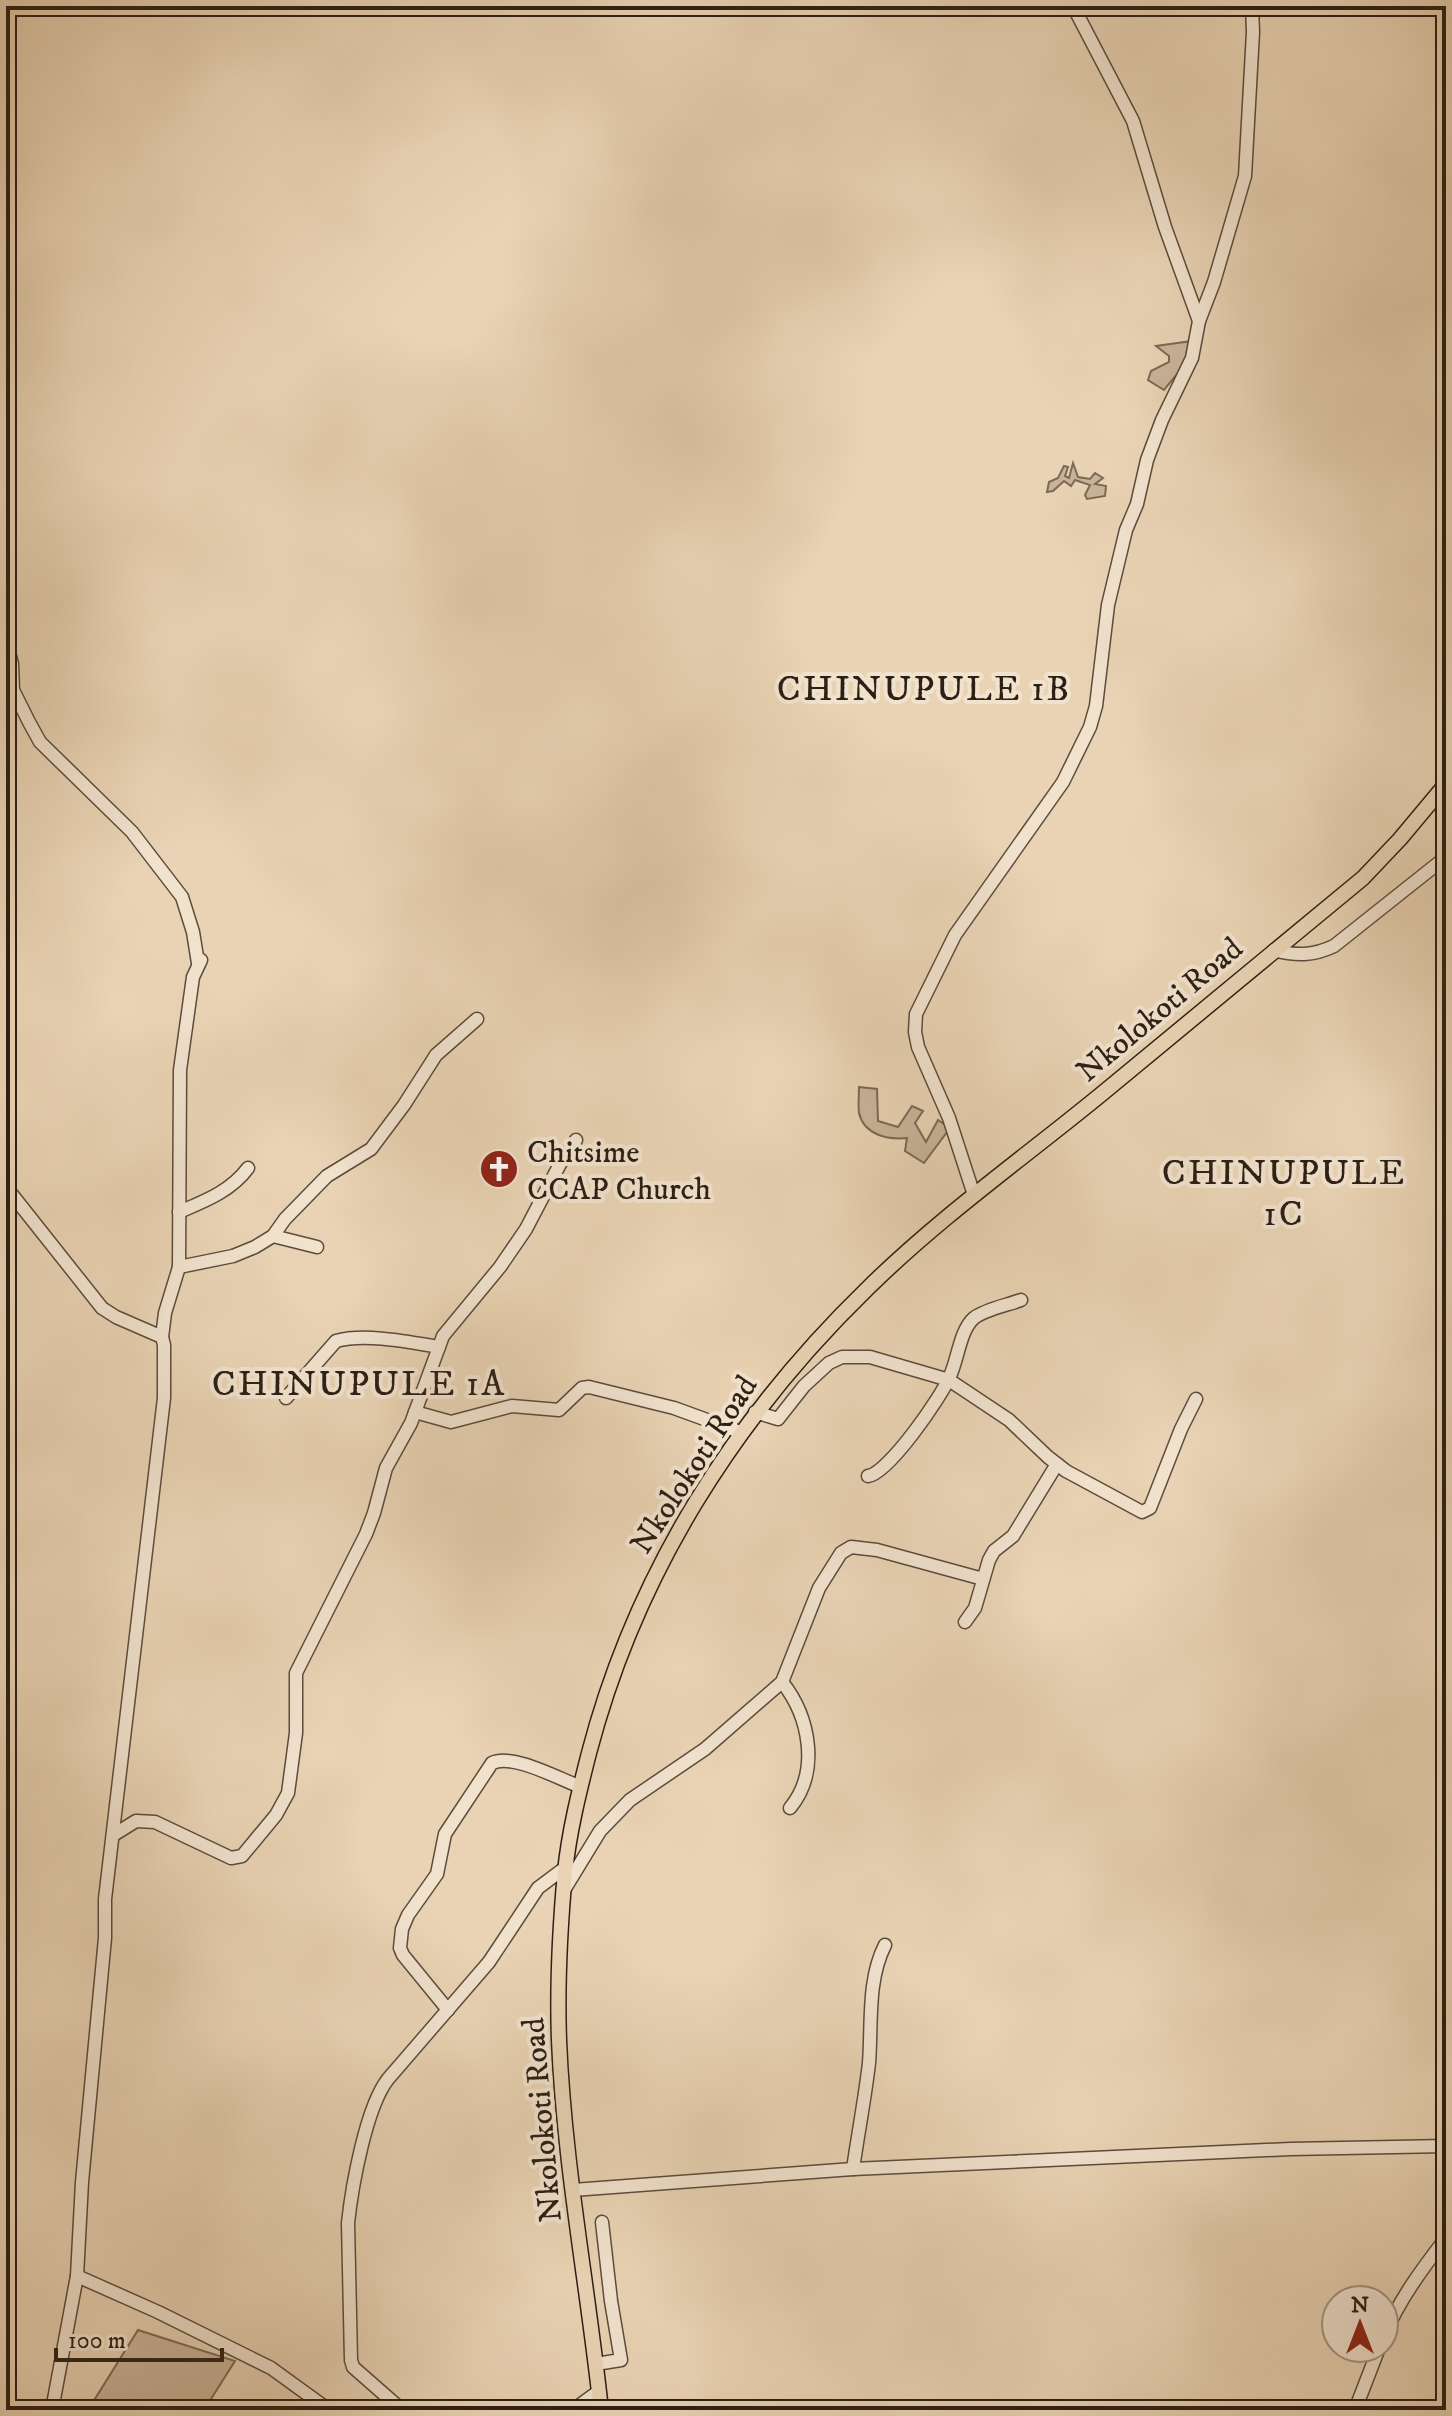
<svg xmlns="http://www.w3.org/2000/svg" width="1452" height="2416" viewBox="0 0 1452 2416" font-family="'IM FELL DW Pica',serif">
<style>
.green{fill:#c9b499;stroke:#7a6a56;stroke-width:2}
.lines{fill:none;stroke-linecap:round;stroke-linejoin:round}
.minor-casing{stroke:#5b4c3c;stroke-width:15}
.major-casing{stroke:#2c1f14;stroke-width:17}
.minor{stroke:#f1e2ce;stroke-width:12}
.major{stroke:#e9d3b4;stroke-width:14}
.labels{text-anchor:middle;stroke-width:8;stroke-linejoin:round;paint-order:stroke}
.street-label{font-size:32px;fill:#2c1f14;stroke:#f1e2ce}
.poi-label{font-size:32px;fill:#2c1f14;stroke:#f1e2ce;text-anchor:start}
.quarter-label{font-size:36px;letter-spacing:2px;fill:#2c1f14;stroke:#f1e2ce}
</style>
<rect width="100%" height="100%" fill="#e9d3b4"/>
<filter id="stains"><feTurbulence type="fractalNoise" baseFrequency=".0025" numOctaves="4"/><feColorMatrix values="0 0 0 0 .2 0 0 0 0 .09 0 0 0 0 .02 0 0 0 .5 -.17"/></filter>
<radialGradient id="worn" r=".72"><stop offset=".6" stop-color="#630" stop-opacity="0"/><stop offset="1" stop-color="#630" stop-opacity=".3"/></radialGradient>
<g class="green">
<polygon points="1192,341 1184,375 1177,374 1164,390 1148,380 1151,371 1169,362 1169,356 1156,346"/>
<polygon points="1073,463 1078,477 1090,479 1095,473 1103,478 1095,484 1106,486 1105,496 1087,499 1085,495 1090,485 1075,480 1071,486 1064,481 1053,491 1047,492 1049,482 1058,478 1064,466 1068,467 1065,476 1069,478"/>
<path d="M859 1087 877 1089 878 1121 898 1127 912 1106 923 1111 915 1123 926 1142 938 1120 950 1128 924 1163 905 1151 907 1138C888 1140 864 1135 859 1113 858 1105 859 1095 859 1087Z"/>
<polygon points="138,2330 235,2361 204,2410 88,2410"/>
</g>
<g class="lines">
<defs>
<g id="minor">
<polyline points="1073,6 1133,121 1165,227 1199,321"/>
<polyline points="6,641 12,664 13,690 29,722 40,742 132,832 182,897 193,932 198,963"/>
<path d="M1274 950C1296 956 1313 956 1334 946L1446 857"/>
<polyline points="6,1187 102,1308 116,1317 162,1337 164,1345 164,1398 105,1899 105,1938 82,2182 77,2276 158,2312 271,2368 329,2410"/>
<polyline points="974,1195 949,1118 918,1047 915,1032 916,1014 955,935 1063,782 1090,727 1096,706 1108,605 1126,530 1137,504 1147,460 1162,420 1192,358 1199,321 1214,282 1245,176 1253,32 1252,6"/>
<path d="M179 1212C205 1201 231 1191 248 1168"/>
<polyline points="273,1236 317,1247"/>
<polyline points="179,1267 233,1256 255,1247 273,1236 285,1219 327,1176 371,1149 404,1105 436,1055 477,1019"/>
<polyline points="162,1337 165,1313 179,1267 180,1070 193,977 201,960"/>
<path d="M286 1398 336 1341C365 1333 409 1342 439 1347"/>
<polyline points="415,1412 451,1422 512,1406 559,1410 582,1388 589,1387 674,1408 740,1432"/>
<polyline points="755,1412 778,1419 804,1386 829,1363 842,1357 870,1357 949,1380 1009,1420 1048,1457 1066,1471 1142,1512 1150,1508 1181,1429 1196,1399"/>
<path d="M868 1476C888 1474 942 1396 950 1376 958 1359 960 1330 974 1318 986 1309 1008 1305 1021 1300"/>
<polyline points="965,1622 975,1608 989,1560 994,1551 1013,1536 1057,1464"/>
<path d="M782 1682C810 1717 820 1772 790 1808"/>
<polyline points="115,1834 136,1821 155,1822 231,1858 242,1856 276,1815 288,1793 296,1733 296,1673 366,1534 374,1513 386,1468 411,1423 443,1336 500,1267 526,1229 560,1164 576,1140"/>
<polyline points="564,1890 600,1831 630,1800 705,1749 782,1682 819,1588 841,1553 851,1547 877,1550 983,1579"/>
<path d="M448 2010 403 1955 400 1948 402 1929 408 1915 437 1874 445 1834 492 1763C513 1753 559 1779 581 1787"/>
<path d="M853 2169C858 2134 865 2098 869 2063 872 2025 867 1980 885 1945"/>
<polyline points="573,2190 853,2169 1290,2149 1446,2146"/>
<path d="M1384 2336C1399 2300 1422 2269 1446 2238"/>
<polyline points="596,2364 621,2360 611,2301 602,2222"/>
<polyline points="52,2410 77,2276"/>
<path d="M402 2410 353 2367 351 2360 348 2223C352 2186 366 2107 388 2079L489 1962 538 1888 566 1867"/>
<polyline points="573,2410 599,2391"/>
<polyline points="1355,2410 1379,2348"/>
</g>
<path id="major" d="M601 2410C588 2287 564 2164 559 2040 557 1984 560 1927 565 1872 569 1832 579 1792 589 1753 636 1573 735 1417 868 1288 941 1216 1025 1157 1104 1092 1191 1021 1277 949 1363 878L1400 839 1446 784"/>
</defs>
<use href="#minor" class="minor-casing"/>
<use href="#major" class="major-casing"/>
<use href="#minor" class="minor"/>
<use href="#major" class="major"/>
</g>
<defs>
<symbol id="church-disc" viewBox="-11 -11 22 22"><circle r="9.5" fill="#8f2418" stroke="#f1e2ce"/><path d="M-1.2-6h2.4v3.5h3.3v2.4h-3.3V6h-2.4V-.1h-3.3v-2.4h3.3Z" fill="#fff"/></symbol>
</defs>
<g fill-rule="evenodd">
<use href="#church-disc" x="477" y="1147" width="44" height="44"/>
</g>
<g class="labels">
<g class="street-label">
<text transform="translate(1159 1009) rotate(-40)" y="11">Nkolokoti Road</text>
<text transform="translate(693 1464) rotate(-57)" y="11">Nkolokoti Road</text>
<text transform="translate(541 2120) rotate(-95)" y="11">Nkolokoti Road</text>
</g>
<g class="poi-label">
<text x="527" y="1162">Chitsime<tspan x="527" dy="37">CCAP Church</tspan></text>
</g>
<g class="quarter-label">
<text x="924" y="700">CHINUPULE 1B</text>
<text x="1284" y="1184">CHINUPULE<tspan x="1284" dy="41">1C</tspan></text>
<text x="359" y="1395">CHINUPULE 1A</text>
</g>
</g>
<rect width="1452" height="2416" fill="none" stroke="#e9d3b4" stroke-width="32"/>
<rect x="8" y="8" width="1436" height="2400" fill="none" stroke="#2c1f14" stroke-width="4"/>
<rect x="16" y="16" width="1420" height="2384" fill="none" stroke="#2c1f14" stroke-width="2"/>
<g transform="translate(1360 2324)"><circle r="38" fill="#f1e2ce" stroke="#a29484" stroke-width="2"/>
<path d="M0-6L14 30L0 20L-14 30Z" fill="#8f2418"/>
<text y="-12" font-size="22" font-weight="bold" text-anchor="middle" fill="#2c1f14">N</text>
</g>
<path d="M56 2348v12h166v-12" fill="none" stroke="#2c1f14" stroke-width="4"/>
<text x="68" y="2348" font-size="24" fill="#2c1f14" stroke="#f1e2ce" stroke-width="6" paint-order="stroke">100 m</text>
<rect width="100%" height="100%" filter="url(#stains)"/>
<rect width="100%" height="100%" fill="url(#worn)"/>
</svg>
